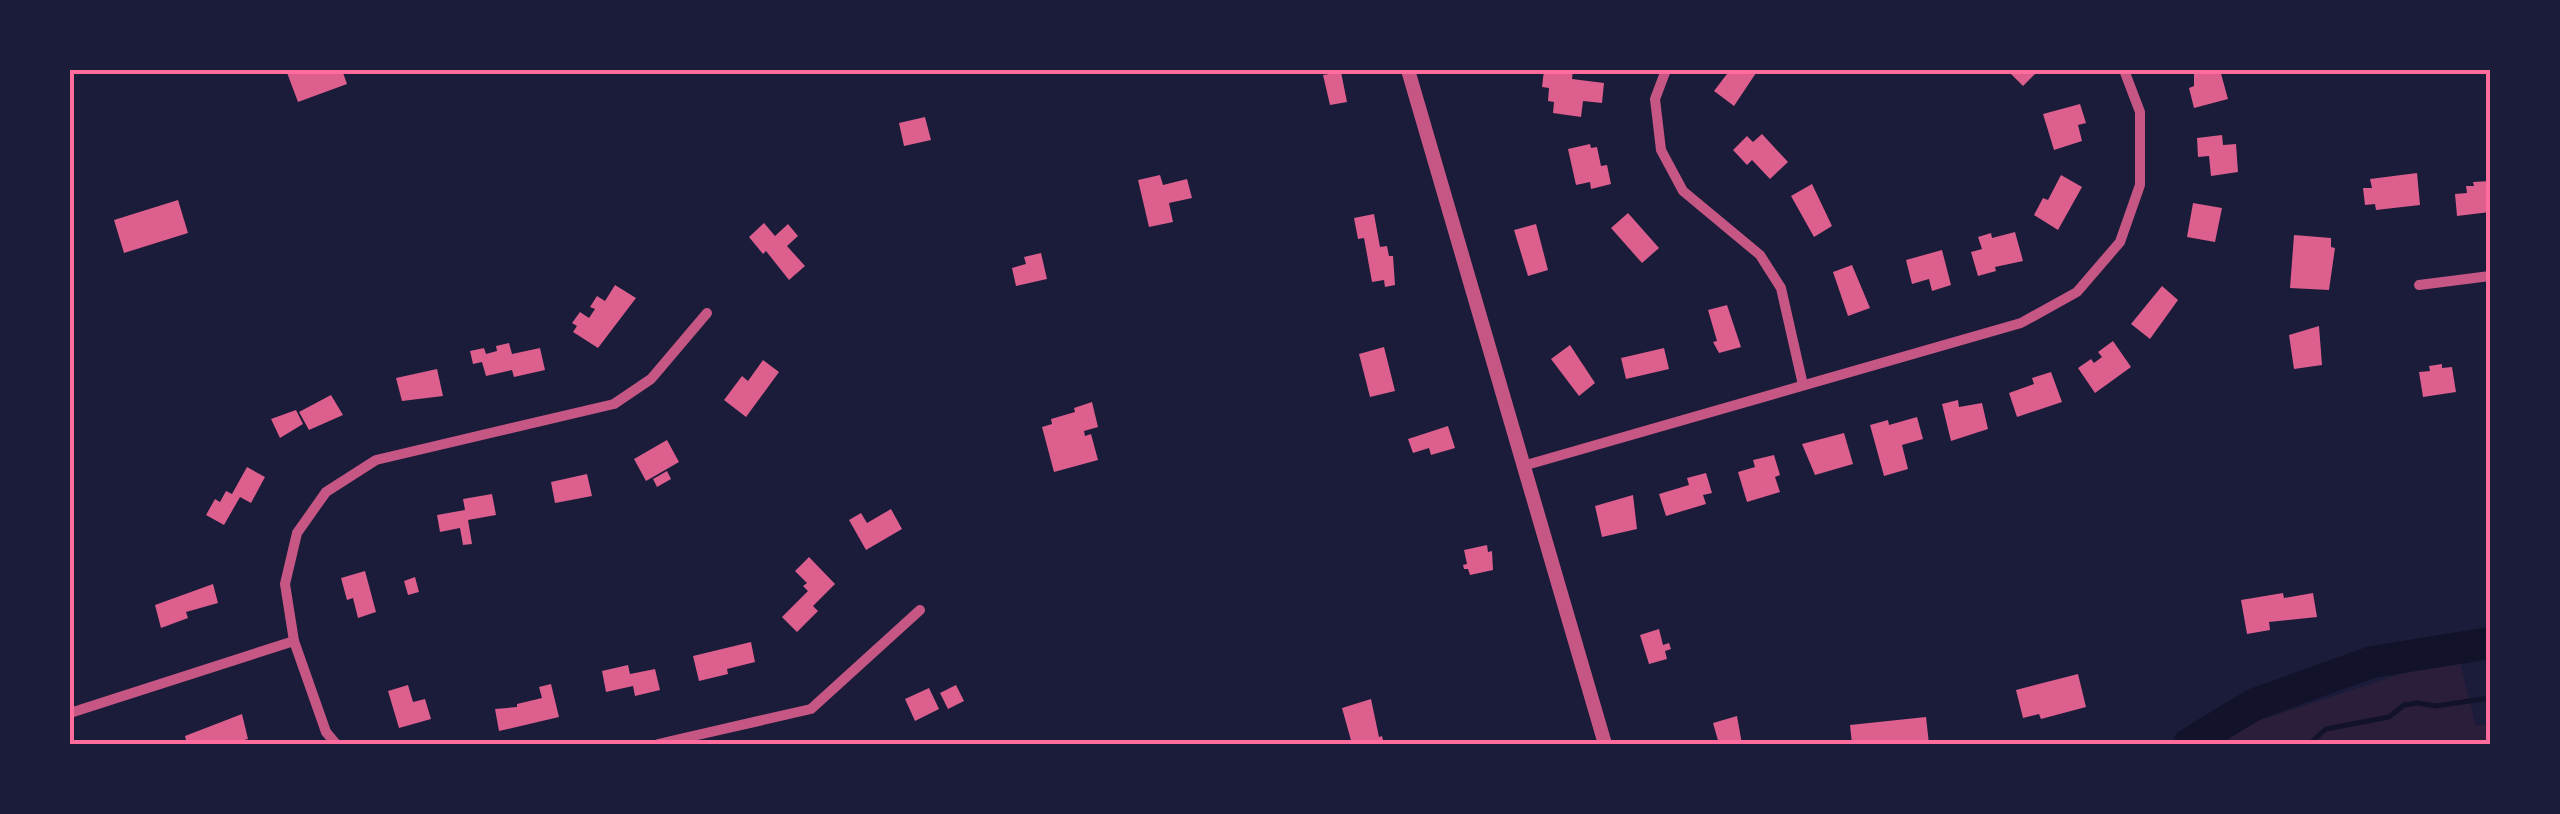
<svg xmlns="http://www.w3.org/2000/svg" width="2560" height="814" viewBox="0 0 2560 814" font-family="'Archivo Narrow',sans-serif">
<style>
.green{fill:#2a1e3b}
.lines{fill:none;stroke-linecap:round;stroke-linejoin:round}
.stream{stroke:#12122b;stroke-width:5}
.river{stroke:#12122b;stroke-width:32}
.building{fill:#dd5f8e}
.minor{stroke:#c65784;stroke-width:10}
.tertiary{stroke:#c65784;stroke-width:14}
.neatline{fill:none;stroke:#ff6b9d;stroke-width:4}
</style>
<rect width="100%" height="100%" fill="#1b1b3a"/>
<polygon class="green" points="2458,655 2476,726 2490,723 2490,744 2188,744"/>
<g class="lines">
<g class="stream">
<polyline points="2190,743 2192,744"/>
<polyline points="2309,744 2326,729 2389,717 2404,705 2417,703 2436,706 2490,698"/>
</g>
<polyline class="river" points="2189,744 2255,704 2372,662 2490,643"/>
</g>
<g class="building">
<polygon points="286,70 342,70 347,84 298,102"/>
<polygon points="1544,70 1573,70 1572,79 1604,83 1602,103 1583,101 1581,117 1553,113 1554,102 1548,101 1549,88 1542,87"/>
<polygon points="1730,70 1758,70 1734,106 1714,91"/>
<polygon points="2007,70 2039,70 2023,86"/>
<polygon points="2194,70 2220,70 2228,99 2194,108 2189,88 2194,86"/>
<polygon points="1341,72 1347,102 1330,105 1323,75"/>
<polygon points="2080,104 2086,123 2078,125 2082,141 2054,150 2043,114"/>
<polygon points="925,117 931,140 904,146 899,123"/>
<polygon points="1762,134 1788,162 1770,179 1752,160 1747,165 1733,150 1747,136 1753,142"/>
<polygon points="2222,135 2223,145 2236,144 2238,172 2211,176 2209,156 2198,157 2197,138"/>
<polygon points="1590,144 1591,148 1597,147 1601,166 1607,165 1611,184 1591,189 1590,182 1576,185 1568,149"/>
<polygon points="2417,173 2420,205 2376,210 2375,204 2365,205 2363,188 2372,188 2370,179"/>
<polygon points="1160,175 1163,185 1187,179 1192,198 1169,203 1173,222 1149,227 1138,180"/>
<polygon points="2061,175 2082,187 2058,230 2034,215 2043,198 2048,200"/>
<polygon points="2490,181 2490,212 2457,216 2455,194 2467,193 2466,186 2474,186 2473,182"/>
<polygon points="1812,184 1832,226 1814,237 1791,196"/>
<polygon points="178,200 188,233 124,253 114,220"/>
<polygon points="2193,203 2222,208 2215,242 2187,237"/>
<polygon points="1628,213 1659,248 1642,263 1611,228"/>
<polygon points="1374,214 1380,247 1387,246 1389,256 1393,256 1395,285 1385,287 1384,280 1372,282 1364,238 1358,239 1354,218"/>
<polygon points="764,223 775,236 788,224 798,236 787,246 805,266 789,280 766,251 763,254 749,237"/>
<polygon points="1536,224 1548,270 1528,276 1514,230"/>
<polygon points="2015,232 2023,261 1995,267 1996,271 1978,276 1971,252 1982,249 1978,237 1991,233 1992,238"/>
<polygon points="2294,235 2331,238 2331,247 2335,248 2329,290 2290,288"/>
<polygon points="1942,250 1951,285 1932,291 1929,279 1912,284 1906,260"/>
<polygon points="1041,253 1047,279 1016,286 1012,268 1026,264 1024,257"/>
<polygon points="1852,265 1870,308 1848,316 1833,272"/>
<polygon points="615,285 636,298 598,348 573,332 577,326 572,323 580,312 589,318 595,309 590,307 597,296 605,301"/>
<polygon points="2162,286 2178,300 2150,339 2131,324"/>
<polygon points="1727,305 1741,347 1719,353 1713,342 1717,341 1708,310"/>
<polygon points="2319,326 2322,365 2294,369 2289,335"/>
<polygon points="2113,341 2131,367 2095,393 2078,368 2091,359 2094,363 2102,357 2098,352"/>
<polygon points="509,343 512,354 540,348 545,370 514,377 512,370 486,376 482,362 473,364 470,351 484,348 486,354 497,351 496,346"/>
<polygon points="1570,345 1595,383 1579,396 1551,359"/>
<polygon points="1384,347 1395,391 1370,397 1359,354"/>
<polygon points="1664,348 1669,369 1626,379 1621,358"/>
<polygon points="763,360 779,372 746,417 724,400 742,376 748,381"/>
<polygon points="2442,364 2442,368 2452,367 2456,392 2423,397 2419,372 2430,371 2429,366"/>
<polygon points="437,369 443,396 402,401 396,378"/>
<polygon points="2051,372 2062,402 2017,417 2009,393 2034,384 2032,378"/>
<polygon points="331,395 343,415 309,430 299,412"/>
<polygon points="1958,400 1959,407 1982,403 1988,429 1951,441 1942,404"/>
<polygon points="1092,402 1098,427 1084,431 1085,436 1091,434 1098,460 1054,472 1042,427 1052,424 1051,419 1075,412 1074,408"/>
<polygon points="296,410 303,424 280,438 271,419"/>
<polygon points="1917,417 1923,439 1902,445 1908,469 1884,476 1870,425 1888,420 1889,425"/>
<polygon points="1448,426 1455,448 1431,455 1429,448 1413,453 1408,439"/>
<polygon points="1844,433 1853,464 1815,475 1802,444"/>
<polygon points="667,440 679,462 646,481 634,459"/>
<polygon points="1774,455 1780,475 1775,477 1780,492 1747,502 1738,472 1755,467 1753,460"/>
<polygon points="247,467 265,477 251,503 240,497 224,525 206,515 215,499 220,502 226,491 232,494"/>
<polygon points="667,471 671,479 657,487 653,479"/>
<polygon points="1706,473 1712,493 1703,495 1706,504 1666,516 1659,494 1689,485 1687,478"/>
<polygon points="587,474 592,496 555,503 551,482"/>
<polygon points="492,494 496,515 468,520 472,544 463,545 460,528 440,532 437,515 465,510 463,499"/>
<polygon points="1633,495 1637,529 1602,537 1595,506"/>
<polygon points="891,509 902,529 866,550 849,520 861,513 867,523"/>
<polygon points="1487,545 1488,552 1492,551 1493,570 1470,575 1468,569 1464,569 1463,565 1467,564 1464,550"/>
<polygon points="809,557 835,584 813,606 818,611 797,632 782,617 808,591 803,586 807,583 795,571"/>
<polygon points="365,571 376,612 358,618 353,598 347,600 341,578"/>
<polygon points="415,577 419,592 408,595 404,581"/>
<polygon points="213,584 218,603 186,612 188,618 161,628 155,605"/>
<polygon points="2283,593 2284,598 2313,593 2317,617 2269,622 2270,630 2247,634 2241,600"/>
<polygon points="1659,629 1663,645 1669,643 1671,649 1665,651 1667,659 1649,664 1640,635"/>
<polygon points="751,642 755,662 727,669 728,674 699,681 693,656"/>
<polygon points="628,665 630,674 655,669 660,690 635,696 633,686 606,692 602,671"/>
<polygon points="2078,674 2086,707 2041,719 2039,714 2023,718 2016,690"/>
<polygon points="551,684 559,717 499,731 495,709 517,707 517,704 542,698 539,687"/>
<polygon points="408,685 413,702 425,699 431,719 399,728 388,691"/>
<polygon points="956,685 964,701 948,709 940,693"/>
<polygon points="929,688 939,709 915,721 905,699"/>
<polygon points="1371,699 1379,737 1382,736 1384,744 1352,744 1342,708"/>
<polygon points="242,714 248,739 230,744 187,744 185,736"/>
<polygon points="1737,716 1742,744 1719,744 1713,723"/>
<polygon points="1926,717 1929,744 1852,744 1850,725"/>
</g>
<g class="lines">
<g class="minor">
<polyline points="1666,70 1655,99 1661,150 1683,191 1760,255 1781,288 1803,385"/>
<polyline points="2419,285 2490,276"/>
<polyline points="1523,466 2021,323 2077,292 2120,242 2140,185 2140,112 2124,70"/>
<polyline points="70,713 294,641"/>
<polyline points="336,744 326,732 294,641 285,584 297,533 326,492 376,460 614,404 651,379 707,313"/>
<polyline points="658,744 811,709 920,610"/>
</g>
<polyline class="tertiary" points="1408,70 1605,744"/>
</g>
<rect width="2560" height="814" fill="none" stroke="#1b1b3a" stroke-width="145"/>
<rect x="72" y="72" width="2416" height="670" class="neatline"/>
</svg>
